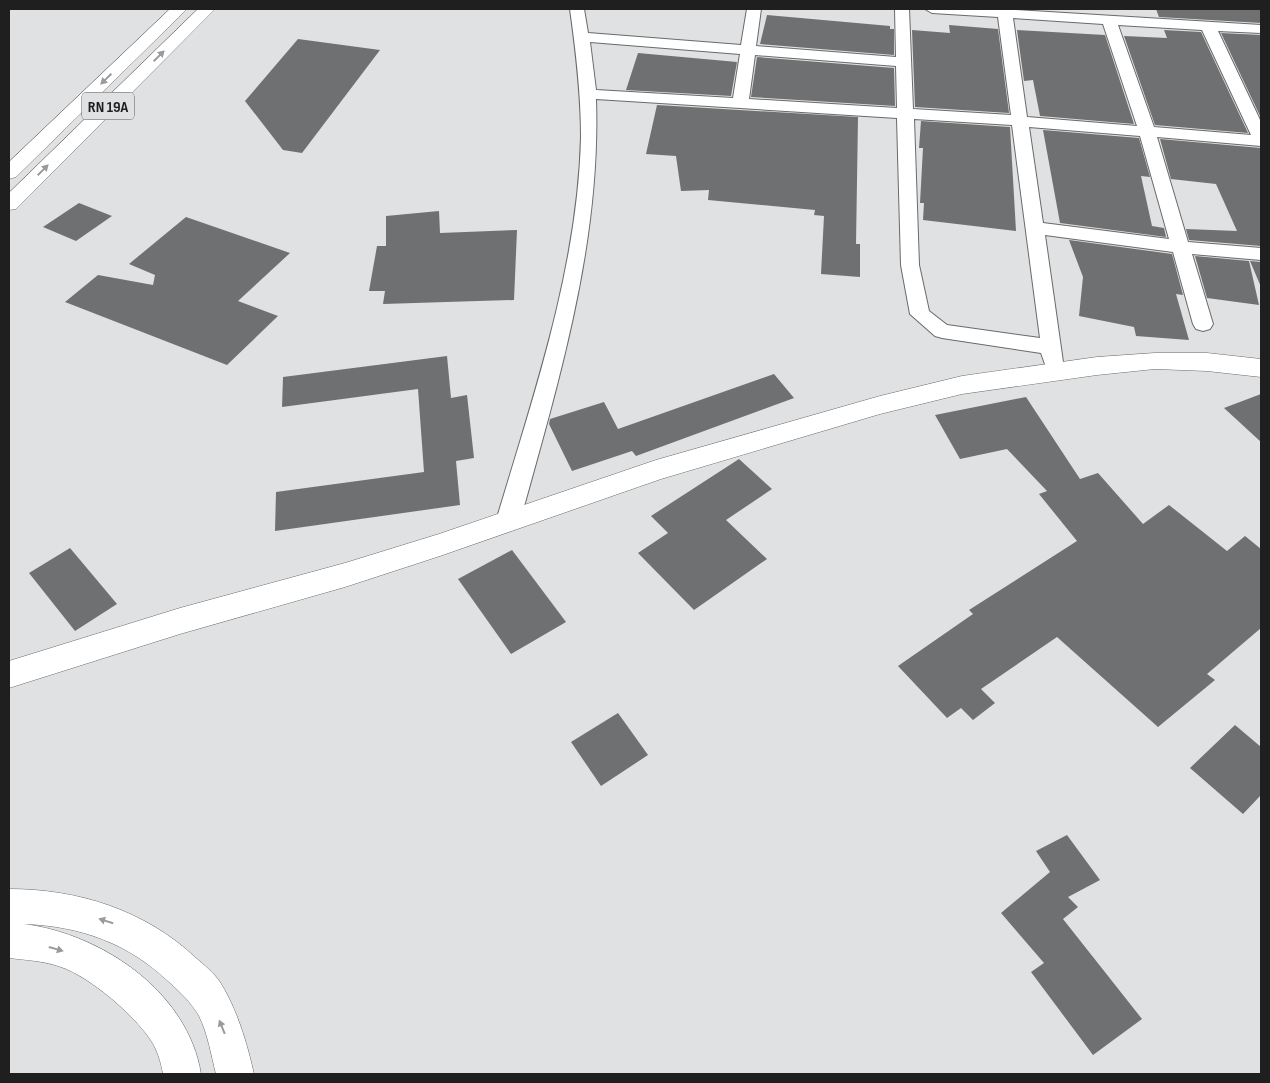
<svg xmlns="http://www.w3.org/2000/svg" width="1270" height="1083" viewBox="0 0 1270 1083" font-family="'Sofia Sans Condensed',sans-serif">
<style>
.building{fill:#6f7071}
.lines{fill:none;stroke-linecap:round;stroke-linejoin:round}
.street-casing{stroke:#686a6b;stroke-width:2}
.secondary-casing{stroke:#686a6b;stroke-width:1}
.primary-casing{stroke:#686a6b;stroke-width:1}
.street{fill:#fff;fill-rule:evenodd}
.secondary{fill:#fff;fill-rule:evenodd}
.primary{fill:#fff;fill-rule:evenodd}
.oneway{fill:#9a9a9b}
.labels{text-anchor:middle;stroke-width:4.5;stroke-linejoin:round;paint-order:stroke}
.shield{fill:#dfe1e2;stroke:#59595a;stroke-width:1}
.shield-label{font-size:16px;font-weight:bold;fill:#1f1f20}
</style>
<rect width="100%" height="100%" fill="#dfe1e2"/>
<g class="building">
<polygon points="1156,9 1261,9 1261,23 1159,17"/>
<polygon points="767,15 890,26 890,29 894,29 894,55 760,44"/>
<polygon points="949,25 998,29 1009,113 915,107 912,30 950,33"/>
<polygon points="1017,30 1105,35 1134,124 1040,116 1033,80 1024,81"/>
<polygon points="1164,30 1201,32 1248,133 1155,125 1124,36 1167,38"/>
<polygon points="1221,33 1261,35 1261,118"/>
<polygon points="298,39 380,50 302,153 283,150 245,101"/>
<polygon points="638,53 737,62 731,96 626,90"/>
<polygon points="757,57 894,68 895,106 751,97"/>
<polygon points="657,105 858,117 856,244 860,244 860,277 821,274 824,216 814,215 815,210 708,200 709,190 681,191 676,156 646,154"/>
<polygon points="921,121 1010,127 1016,231 923,220 924,203 920,203 923,148 919,148"/>
<polygon points="1043,130 1139,138 1150,177 1141,176 1152,226 1164,228 1166,237 1060,223"/>
<polygon points="1160,139 1261,148 1261,246 1189,240 1186,229 1237,231 1216,184 1171,179"/>
<polygon points="79,203 112,216 76,241 43,227"/>
<polygon points="439,211 440,233 517,230 514,300 383,304 385,291 369,291 377,246 386,246 386,216"/>
<polygon points="186,217 290,253 238,301 278,316 227,365 65,302 98,275 153,285 155,275 129,264"/>
<polygon points="1069,240 1172,254 1183,295 1176,294 1189,340 1136,336 1134,327 1079,316 1083,277"/>
<polygon points="1195,256 1249,261 1259,305 1207,298"/>
<polygon points="1250,261 1261,262 1261,287"/>
<polygon points="447,356 451,398 467,395 474,458 456,461 460,505 275,531 276,492 424,472 418,389 282,407 283,377"/>
<polygon points="774,374 794,398 636,456 632,451 572,471 549,424 550,419 604,402 618,429"/>
<polygon points="1261,394 1261,442 1224,408"/>
<polygon points="1026,397 1080,479 1098,473 1143,524 1169,505 1227,551 1245,536 1261,549 1261,628 1207,674 1215,680 1158,727 1057,637 981,689 995,703 973,720 961,708 947,718 898,666 973,614 969,610 1077,541 1039,494 1047,491 1007,449 960,459 935,415"/>
<polygon points="739,459 772,489 726,520 767,559 694,610 638,553 668,533 651,516"/>
<polygon points="70,548 117,604 75,631 29,573"/>
<polygon points="512,550 566,622 511,654 458,579"/>
<polygon points="618,713 648,755 601,786 571,742"/>
<polygon points="1235,725 1261,747 1261,795 1243,814 1190,768"/>
<polygon points="1067,835 1100,880 1068,897 1078,907 1063,919 1142,1019 1093,1055 1031,972 1044,963 1001,913 1050,872 1036,851"/>
</g>
<g class="lines">
<defs>
<path id="street" d="M570 9H584L588 33 741 45 747 9H761L756 46 896 57 895 9H909L913 109 1011 115 998 17 932 13 925 9H1000L1261 25V33L1218 31 1261 122V146L1157 137 1188 242 1261 248V260L1192 254 1213 324 1210 329 1203 331 1196 329 1193 324 1173 252 1045 235 1063 362 1060 367 1053 369 1046 367 1041 353 942 338 935 336 910 314 901 265 897 118 596 99C601 244 558 383 520 521L516 528 508 530 500 528 496 521C533 397 578 268 581 137 581 94 576 52 570 9ZM1013 18 1103 24 1137 126 1027 117ZM1118 25 1202 30 1251 135 1154 127ZM590 42 740 54 733 98 596 90ZM755 55 896 66 897 108 749 99ZM914 119 1012 125 1040 338 947 325 929 311 919 265ZM1029 127 1140 136 1169 239 1043 223Z"/>
<g id="secondary">
<polygon points="1155,353 1207,353 1261,359 1261,377 1207,371 1155,369 1097,375 962,394 880,414 661,479 440,556 345,587 180,634 9,688 9,661 180,608 345,563 439,534 656,460 880,396 962,376 1097,357"/>
<path d="M9 889C78 889 145 910 196 958 204 965 214 973 220 982 237 1009 247 1043 254 1074H216C211 1055 208 1034 199 1016 191 1002 180 992 169 982 128 943 80 926 24 924 102 934 188 992 201 1074H163C161 1062 157 1049 150 1039 133 1014 90 977 61 967 45 961 26 960 9 958Z"/>
</g>
<g id="primary">
<polygon points="170,9 187,9 16,177 9,179 9,162"/>
<polygon points="198,9 215,9 16,209 9,210 9,193"/>
</g>
</defs>
<use href="#street" class="street-casing"/>
<use href="#secondary" class="secondary-casing"/>
<use href="#primary" class="primary-casing"/>
<use href="#street" class="street"/>
<use href="#secondary" class="secondary"/>
<use href="#primary" class="primary"/>
</g>
<defs><path id="oneway-solid" d="M-6-.8H1V-3.2L6.5 0L1 3.2V.8H-6Z" transform="scale(1.25)"/></defs>
<g class="oneway">
<use href="#oneway-solid" transform="translate(159 56) rotate(-45)"/>
<use href="#oneway-solid" transform="translate(106 79) rotate(136)"/>
<use href="#oneway-solid" transform="translate(43 170) rotate(-45)"/>
<use href="#oneway-solid" transform="translate(106 921) rotate(-163)"/>
<use href="#oneway-solid" transform="translate(56 949) rotate(16)"/>
<use href="#oneway-solid" transform="translate(222 1027) rotate(-112)"/>
</g>
<g class="labels">
<rect class="shield" x="82" y="92.5" width="52" height="27" rx="4"/>
<g class="shield-label">
<text x="108" y="112">RN 19A</text>
</g>
</g>
<rect width="1270" height="1083" fill="none" stroke="#1f1f20" stroke-width="20"/>
</svg>
